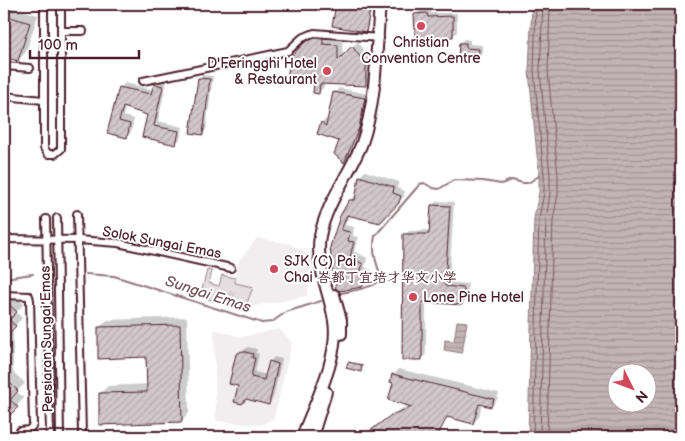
<svg xmlns="http://www.w3.org/2000/svg" width="685" height="441" viewBox="0 0 685 441" font-family="'Balsamiq Sans','LXGW WenKai TC',sans-serif">
<style>
.built{fill:#f2eeef}
.park{fill:url(#park-tufts);stroke:#987e86}
.water{fill:url(#water-rules);stroke:#91787e;fill-rule:evenodd}
.shadow{fill:#0003}
.lines{fill:none;stroke-linecap:round;stroke-linejoin:round}
.shore{stroke:#7a5a63;stroke-width:1}
.stream{stroke:#91787e;stroke-width:2}
.building{fill:url(#building-hatch);stroke:#4a1f2b}
.minor-casing{stroke:#4a1f2b;stroke-width:10}
.primary-casing{stroke:#4a1f2b;stroke-width:14}
.minor{stroke:#fff;stroke-width:6}
.primary{stroke:#fff;stroke-width:10}
.poi-dot{fill:#d1495b;stroke:#fff;stroke-width:2}
.labels{text-anchor:middle;stroke-width:4;stroke-linejoin:round;paint-order:stroke}
.poi-label{font-size:14px;fill:#4a1f2b;stroke:#fff;text-anchor:start}
.street-label{font-size:14px;fill:#4a1f2b;stroke:#fff}
.water-label{font-size:15px;font-style:italic;fill:#74535c;stroke:#fff}
</style>
<defs>
<pattern id="park-tufts" width="24" height="20" patternUnits="userSpaceOnUse" patternTransform="scale(1.25)"><rect width="24" height="20" fill="#e5dee0"/><path d="M3 7l-1-3M5 7V3M7 7l1-3M15 17l-1-3M17 17v-4M19 17l1-3" fill="none" stroke="#c6bec0"/></pattern>
<pattern id="water-rules" width="6" height="5" patternUnits="userSpaceOnUse" patternTransform="scale(1.25)"><rect width="6" height="5" fill="#c1b3b6"/><path d="M0 2.5h6" fill="none" stroke="#9f9194"/></pattern>
<pattern id="building-hatch" width="6" height="6" patternUnits="userSpaceOnUse" patternTransform="scale(1.25)"><rect width="6" height="6" fill="#d2c7cb"/><path d="M-1 1l2-2M0 6l6-6M5 7l2-2" fill="none" stroke="#b6aaae"/></pattern>
</defs>
<rect width="100%" height="100%" fill="#fff"/>
<filter id="ink" filterUnits="userSpaceOnUse"><feTurbulence type="fractalNoise" baseFrequency=".02" numOctaves="2"/><feDisplacementMap in="SourceGraphic" scale="10" xChannelSelector="R" yChannelSelector="G"/><feConvolveMatrix kernelMatrix="1 2 1 2 8 2 1 2 1" color-interpolation-filters="sRGB"/></filter>
<g filter="url(#ink)">
<g class="built">
<polygon points="257,238 290,244 313,256 307,296 245,308 252,287 234,283 238,262"/>
<polygon points="214,329 241,337 279,329 292,342 274,418 261,425 216,421"/>
</g>
<polygon class="park" points="207,270 212,271 209,283 219,286 222,275 235,278 235,283 253,287 245,308 200,297"/>
<g class="water">
<path d="M532 4H681V437H528L534 218 539 192V176L529 71ZM618 374H648V404H618Z"/>
<polygon points="457,321 467,322 462,353 444,350 445,340 454,341"/>
</g>
<g class="shadow">
<polygon points="337,4 372,4 368,28 366,30 333,25"/>
<polygon points="4,5 38,15 26,52 18,60 4,56"/>
<polygon points="420,10 431,10 431,13 457,13 457,32 453,36 416,14"/>
<polygon points="321,33 328,34 327,39 342,40 343,56 358,42 371,59 370,79 365,85 324,83 324,87 318,93 306,43 312,37"/>
<polygon points="464,39 470,40 470,44 482,45 482,55 478,59 460,43"/>
<polygon points="203,75 213,76 206,130 202,134 199,79"/>
<polygon points="160,80 167,81 158,121 183,127 180,139 176,143 143,136 148,114 125,107 123,116 134,119 131,132 126,137 108,132 120,88 125,83 154,90"/>
<polygon points="339,88 368,94 363,122 348,157 344,161 340,140 322,123 326,119 329,120 335,92"/>
<polygon points="365,171 399,182 397,188 405,191 404,196 380,222 350,214 345,225 354,227 353,236 359,237 354,251 367,258 365,267 372,271 361,285 332,248 350,200 357,195 360,177"/>
<polygon points="437,201 454,202 449,282 468,284 466,299 462,304 426,301 426,354 422,359 404,235 409,231 431,230 432,205"/>
<polygon points="11,293 24,304 16,312 22,318 13,328 13,372 25,383 17,392 24,398 5,418 4,299"/>
<polygon points="187,317 189,413 181,421 100,394 108,386 148,384 147,356 99,328 107,320"/>
<polygon points="248,347 257,349 256,353 259,354 255,372 267,375 270,362 274,357 282,359 273,398 269,403 240,386 237,355"/>
<polygon points="399,369 499,393 497,400 491,406 482,403 479,417 473,423 449,416 438,437 451,412 449,411 435,437 363,437 399,410 410,405 395,382 393,375"/>
</g>
<g class="lines">
<g class="shore">
<polyline points="533,437 539,219 544,193 544,176 534,71 536,4"/>
<polyline points="540,437 546,220 550,193 550,176 540,71 543,4"/>
<polyline points="547,437 553,220 558,194 558,176 548,71 550,4"/>
</g>
<g class="stream">
<polyline points="86,274 114,276 262,323 272,322 286,312 321,301"/>
<polyline points="4,278 33,274"/>
<path d="M341 293C408 281 367 277 375 236L420 184 424 183 433 188 439 189 454 180 483 181 501 184 512 180 523 183H528L539 176"/>
</g>
</g>
<g class="building">
<polygon points="336,4 371,4 366,32 332,26"/>
<polygon points="427,13 428,17 453,16 453,37 415,38 414,14"/>
<polygon points="4,15 30,23 18,61 4,57"/>
<polygon points="315,38 323,39 323,44 338,45 338,60 352,46 366,65 366,86 320,84 319,94 313,93 314,80 287,77 291,57 305,42"/>
<polygon points="459,43 466,43 466,48 479,49 478,60 458,59"/>
<polygon points="198,78 210,79 203,135 190,133"/>
<polygon points="154,84 163,86 154,126 179,131 176,145 142,137 147,115 123,107 119,121 130,124 127,138 107,133 119,87 151,94"/>
<polygon points="333,92 365,98 359,128 344,163 334,154 339,141 317,134 321,122 326,126"/>
<polygon points="359,176 394,187 393,193 401,196 399,203 380,223 347,215 341,230 350,232 348,241 354,242 350,257 363,264 360,273 368,277 362,287 340,291 336,289 333,273 330,247 340,216 349,200 355,200"/>
<polygon points="431,205 450,206 445,286 464,288 462,305 422,302 422,360 402,360 403,234 429,234"/>
<polygon points="4,300 17,312 9,320 16,326 4,339"/>
<polygon points="180,325 182,422 99,425 99,393 147,392 146,357 98,359 98,327"/>
<polygon points="242,351 253,354 252,358 255,358 251,377 264,380 269,361 278,364 269,405 246,399 242,404 234,402 238,386 229,384 236,354"/>
<polygon points="348,362 362,365 361,372 346,368"/>
<polygon points="392,374 494,399 491,407 479,404 473,424 447,417 437,437 362,437 391,415 412,407 388,400 393,383 390,382"/>
<polygon points="4,377 18,391 10,400 18,407 4,421"/>
</g>
<g class="lines">
<defs>
<g id="minor">
<polyline points="44,4 44,148 48,154 55,154 61,149 61,4"/>
<polyline points="61,31 83,31"/>
<polyline points="4,66 30,68"/>
<polyline points="143,81 288,51 302,38 314,33 380,38"/>
<polyline points="4,96 43,100"/>
<polyline points="77,214 82,435"/>
<polyline points="57,218 60,437"/>
<polyline points="46,219 50,437"/>
<polyline points="4,239 78,240 118,243 231,268"/>
<polyline points="4,295 29,296 30,300 33,425 29,430 20,431 20,437"/>
</g>
<g id="primary">
<polyline points="334,295 341,320 341,334"/>
<path d="M302 437C314 404 340 357 334 321 330 293 315 265 320 236 326 203 350 174 362 143 377 100 376 49 380 4"/>
<polyline points="312,437 326,392"/>
</g>
</defs>
<use href="#minor" class="minor-casing"/>
<use href="#primary" class="primary-casing"/>
<use href="#minor" class="minor"/>
<use href="#primary" class="primary"/>
</g>
</g>
<g class="poi-dot">
<circle cx="421" cy="26" r="5"/>
<circle cx="327" cy="71" r="5"/>
<circle cx="274" cy="269" r="5"/>
<circle cx="413" cy="297" r="5"/>
</g>
<g class="labels">
<g class="poi-label">
<text x="421" y="47" text-anchor="middle">Christian<tspan x="421" dy="16">Convention Centre</tspan></text>
<text x="317" y="68" text-anchor="end">D'Feringghi Hotel<tspan x="317" dy="16">&amp; Restaurant</tspan></text>
<text x="284" y="266">SJK (C) Pai<tspan x="284" dy="16">Chai 峇都丁宜培才华文小学</tspan></text>
<text x="423" y="302">Lone Pine Hotel</text>
</g>
<g class="street-label">
<text transform="translate(162 242) rotate(11)" y="5">Solok Sungai Emas</text>
<text transform="translate(46 339) rotate(-91)" y="5">Persiaran Sungai Emas</text>
</g>
<g class="water-label">
<text transform="translate(208 294) rotate(18)" y="5">Sungai Emas</text>
</g>
</g>
<rect width="685" height="441" fill="none" stroke="#fff" stroke-width="20"/>
<rect x="10" y="10" width="665" height="421" fill="none" stroke="#4a1f2b" stroke-width="2" filter="url(#ink)"/>
<g transform="translate(632 388) rotate(132)"><circle r="24" fill="#ffffff" stroke="#b7a5aa"/>
<path d="M0-4L9 19L0 12L-9 19Z" fill="#d1495b"/>
<text y="-8" font-size="14" font-weight="bold" text-anchor="middle" fill="#4a1f2b">N</text>
</g>
<path d="M30 50v8h109v-8" fill="none" stroke="#4a1f2b" stroke-width="2.5"/>
<text x="38" y="50" font-size="15" fill="#4a1f2b" stroke="#ffffff" stroke-width="4" paint-order="stroke">100 m</text>
</svg>
